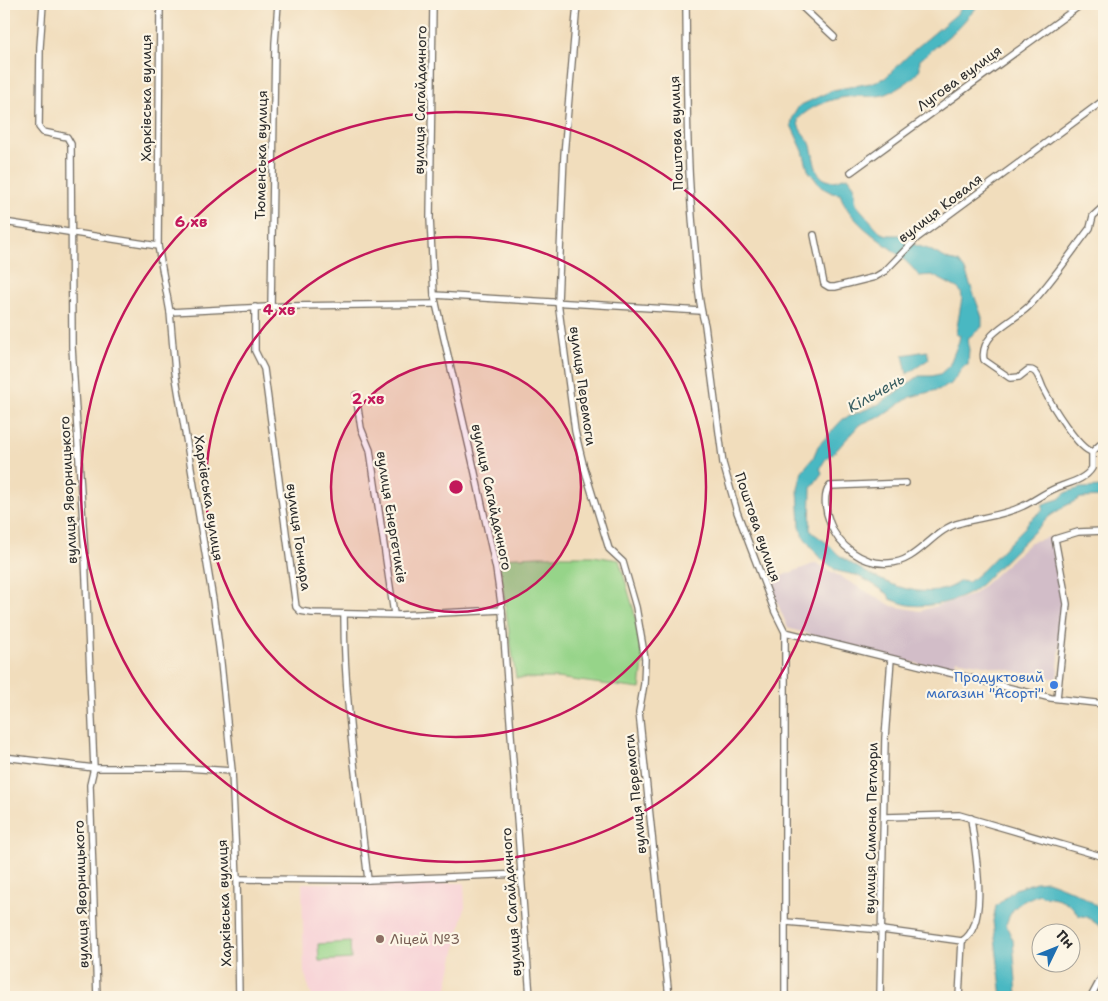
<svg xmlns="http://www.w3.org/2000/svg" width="1108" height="1001" viewBox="0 0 1108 1001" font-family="'Shantell Sans',sans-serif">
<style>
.built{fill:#f7cfd5}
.industrial{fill:#d2bdc8}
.green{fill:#96d489;stroke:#60805a}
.water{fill:#49b8c2;stroke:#3a7276}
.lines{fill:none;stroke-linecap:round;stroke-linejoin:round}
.minor-casing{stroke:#70695e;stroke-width:8}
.minor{stroke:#fff;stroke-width:5.5}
.ring{fill:none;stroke:#c2185b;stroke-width:2.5}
.shop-dot{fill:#3f7fe0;stroke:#fcf5e5;stroke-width:2}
.education-dot{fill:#8d6e63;stroke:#fcf5e5;stroke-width:2}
.labels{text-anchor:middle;stroke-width:4.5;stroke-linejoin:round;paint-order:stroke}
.street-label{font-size:14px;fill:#2b2b2b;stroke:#fcf5e5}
.shop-label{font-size:14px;fill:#366cbe;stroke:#fcf5e5;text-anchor:end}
.education-label{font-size:14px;fill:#785e54;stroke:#fcf5e5;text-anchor:start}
.water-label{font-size:15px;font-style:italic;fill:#365c60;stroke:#fcf5e5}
.centre{fill:#c2185b;stroke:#fcf5e5;stroke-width:2.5}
.ring-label{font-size:15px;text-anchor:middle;font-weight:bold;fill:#c2185b;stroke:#fcf5e5;stroke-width:4.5;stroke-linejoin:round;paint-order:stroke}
</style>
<rect width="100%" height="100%" fill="#fcf5e5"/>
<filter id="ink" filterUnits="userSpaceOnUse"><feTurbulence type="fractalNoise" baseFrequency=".02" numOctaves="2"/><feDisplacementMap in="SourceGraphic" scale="10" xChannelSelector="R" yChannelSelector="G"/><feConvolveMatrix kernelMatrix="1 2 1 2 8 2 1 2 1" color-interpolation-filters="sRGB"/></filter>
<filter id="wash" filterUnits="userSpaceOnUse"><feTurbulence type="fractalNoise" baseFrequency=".0096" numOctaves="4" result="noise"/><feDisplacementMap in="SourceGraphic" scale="20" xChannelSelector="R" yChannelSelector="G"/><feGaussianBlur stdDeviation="1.12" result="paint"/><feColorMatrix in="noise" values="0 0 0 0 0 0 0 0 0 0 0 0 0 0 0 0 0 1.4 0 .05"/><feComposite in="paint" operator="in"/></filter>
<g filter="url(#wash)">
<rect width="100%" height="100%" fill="#f1ddbc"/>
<polygon class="built" points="302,883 464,883 465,906 445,997 312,997 304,972"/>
<polygon class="industrial" points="1050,537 1055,545 1064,599 1057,679 956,660 953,671 914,663 794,630 788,628 768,581 816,563 892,606 920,611 973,595 1031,542"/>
<g class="green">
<polygon points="539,556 593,556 619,560 634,611 643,663 640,689 557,678 516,678 498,558"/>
<polygon points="350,942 351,959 319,961 318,944"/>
</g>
<g class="water">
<path d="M964 4H980L956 30 920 60C919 63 920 65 920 68 917 78 892 93 883 95 871 98 859 95 847 97 829 99 811 106 798 119 797 130 805 134 810 143 815 154 812 181 833 181 838 181 843 177 848 177L854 185 856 204 860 209 881 233 888 235H901L915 245 928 249 949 260 959 262 965 270 982 317V327L967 339 969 349 968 365 964 366 951 384 941 389 910 397 881 417H877L859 425 834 453 827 457 820 468 822 473 811 488 810 530C816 536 822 539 828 544 832 547 835 552 839 555 869 577 926 608 960 581L969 582 983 570 1026 526 1028 522 1043 510V504L1059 499 1067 492 1081 488 1104 487V497L1081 498 1065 506 1050 516 975 590C959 601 930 608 909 605 903 604 896 601 890 599L888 594 871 583 856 575 837 571 818 556 803 536 800 526 798 489 802 471 813 458 818 446 843 419 879 404 919 376H932L940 374 949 366 959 341 960 335 956 333 962 298 961 292 957 288 932 275 919 276C897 245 853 232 840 194L832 193 821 187 808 170 803 151 791 125 793 116 799 106 833 90 871 83 885 78 915 49 958 13Z"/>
<polygon points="927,351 929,359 907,374 903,355"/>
<path d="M1047 881C1062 886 1101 901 1104 917 1105 921 1104 926 1104 929L1087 917 1078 915C1072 904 1063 899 1051 897 1046 896 1043 897 1039 894 1021 902 1012 905 1006 925L1013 940 1017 997H1002L993 921 996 906 1015 889 1036 882Z"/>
</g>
</g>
<g filter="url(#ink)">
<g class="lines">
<defs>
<g id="minor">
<polyline points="43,4 40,47 39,127 43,132 67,137 71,144 72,347 85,556 94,768 90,785 97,997"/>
<polyline points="160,4 158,246 170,312 175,372 213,600 221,663 232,771 237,879 239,997"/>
<polyline points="433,4 430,218 434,295 473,464 496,569 502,610 530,997"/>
<polyline points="577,4 564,155 558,302 575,431 583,464 609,549 623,562 636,607 645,659 644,684 639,712 669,997"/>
<path d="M686 4C687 85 686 168 695 249 697 275 698 301 705 325L723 463 737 512 775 612 785 632V997"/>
<polyline points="799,4 834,37"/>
<polyline points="851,172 1082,4"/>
<polyline points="4,222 158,246"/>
<polyline points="814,235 824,284 829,287 835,287 875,277 885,271 917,238 1104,100"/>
<polyline points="434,295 701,311"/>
<polyline points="255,307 255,351 264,369 296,607 300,611 312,613 400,615 502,610"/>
<polyline points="271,307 275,43 278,4"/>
<polyline points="170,312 288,306 436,304"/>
<polyline points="356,395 361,428 370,450 394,614"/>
<path d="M1092 452C1078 449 1051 404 1044 390 1041 385 1040 377 1035 372 1032 370 1032 370 1028 370L1019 377 1010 378 984 360C982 351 986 342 992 335 1003 324 1017 317 1028 307 1051 283 1070 254 1090 228L1093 216 1104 206"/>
<path d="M906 483 830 486C822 495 826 513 830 523 838 546 863 565 889 563 918 562 933 529 960 523 981 517 1003 516 1023 506 1034 501 1044 493 1056 488 1068 483 1085 480 1092 468V452L1104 441"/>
<path d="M344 614C344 703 358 792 368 880"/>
<polyline points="785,632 1051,698 1104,704"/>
<polyline points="1057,698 1067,604 1055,539 1078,532 1104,531"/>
<polyline points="4,757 94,768 186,768 232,771"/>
<polyline points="885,817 959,815 1104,857"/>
<polyline points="237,879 368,880 522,874"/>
<polyline points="786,922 882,930 962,941"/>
<path d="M962 941C991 924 974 847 971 818"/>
<polyline points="880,997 885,738 891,659"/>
<polyline points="959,997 962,941"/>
<polyline points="1091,997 1104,973"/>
</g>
</defs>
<use href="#minor" class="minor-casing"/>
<use href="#minor" class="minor"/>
</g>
</g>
<circle cx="456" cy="487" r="125" fill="#c2185b" fill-opacity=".12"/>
<g class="ring">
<circle cx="456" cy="487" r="125"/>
<circle cx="456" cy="487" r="250"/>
<circle cx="456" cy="487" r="375"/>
</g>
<circle class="shop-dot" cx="1054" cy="685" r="5"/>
<circle class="education-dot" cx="380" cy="939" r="5"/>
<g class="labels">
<g class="street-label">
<text transform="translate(959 78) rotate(-36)" y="5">Лугова вулиця</text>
<text transform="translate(146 98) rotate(-90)" y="5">Харківська вулиця</text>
<text transform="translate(420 100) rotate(-89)" y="5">вулиця Сагайдачного</text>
<text transform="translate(676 133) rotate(-92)" y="5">Поштова вулиця</text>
<text transform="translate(261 155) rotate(-89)" y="5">Тюменська вулиця</text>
<text transform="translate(940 208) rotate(-38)" y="5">вулиця Коваля</text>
<text transform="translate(583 386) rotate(82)" y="5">вулиця Перемоги</text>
<text transform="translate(68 490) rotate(-93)" y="5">вулиця Яворницького</text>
<text transform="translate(492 497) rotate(78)" y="5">вулиця Сагайдачного</text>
<text transform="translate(209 498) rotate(81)" y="5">Харківська вулиця</text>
<text transform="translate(392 517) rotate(81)" y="5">вулиця Енергетиків</text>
<text transform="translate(758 527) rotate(71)" y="5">Поштова вулиця</text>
<text transform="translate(299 537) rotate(82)" y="5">вулиця Гончара</text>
<text transform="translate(635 794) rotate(-96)" y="5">вулиця Перемоги</text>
<text transform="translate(871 828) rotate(-89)" y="5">вулиця Симона Петлюри</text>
<text transform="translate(81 894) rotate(-92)" y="5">вулиця Яворницького</text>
<text transform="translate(511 902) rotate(-94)" y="5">вулиця Сагайдачного</text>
<text transform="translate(224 903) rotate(-92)" y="5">Харківська вулиця</text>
</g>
<g class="shop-label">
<text x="1044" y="682">Продуктовий<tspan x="1044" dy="16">магазин "Асорті"</tspan></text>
</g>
<g class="education-label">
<text x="390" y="944">Ліцей №3</text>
</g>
<g class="water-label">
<text transform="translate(876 393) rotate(-30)" y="5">Кільчень</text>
</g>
</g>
<circle cx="456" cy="487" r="8" class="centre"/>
<g class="ring-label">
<text x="191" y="227">6 хв</text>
<text x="279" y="315">4 хв</text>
<text x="368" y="404">2 хв</text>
</g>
<rect width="1108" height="1001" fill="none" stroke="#fcf5e5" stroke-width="20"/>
<g transform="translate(1056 948) rotate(47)"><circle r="24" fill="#fcf5e5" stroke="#a8a49b"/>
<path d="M0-4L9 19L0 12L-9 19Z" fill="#1f6fb2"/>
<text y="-8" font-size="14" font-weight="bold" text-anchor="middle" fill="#2b2b2b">Пн</text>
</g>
</svg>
